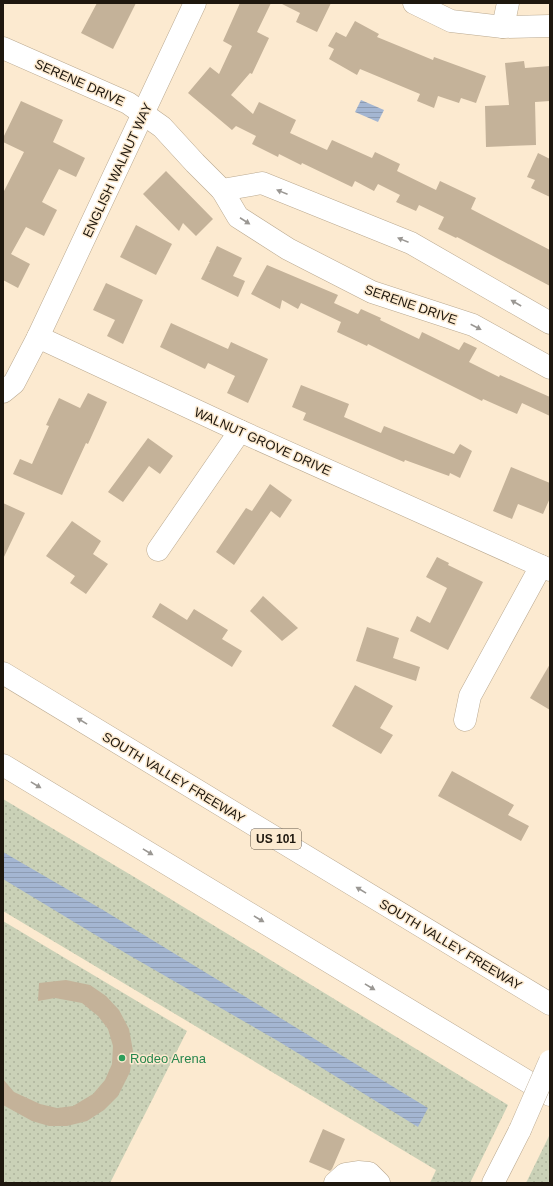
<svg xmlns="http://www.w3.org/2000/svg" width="553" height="1186" viewBox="0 0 553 1186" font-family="Arial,sans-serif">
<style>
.park{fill:url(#park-dots)}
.water{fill:url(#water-rules)}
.building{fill:#c4b299}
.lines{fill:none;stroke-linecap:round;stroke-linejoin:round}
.minor-casing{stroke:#baa990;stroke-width:23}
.highway-casing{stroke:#baa990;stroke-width:23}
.minor{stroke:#fff;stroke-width:22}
.highway{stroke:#fff;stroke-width:22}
.minor-bridge-casing{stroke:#baa990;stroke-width:23;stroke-linecap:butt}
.minor-bridge{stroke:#fff;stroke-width:22}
.oneway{fill:#9a9793}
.leisure-dot{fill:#2e9e5b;stroke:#fcead0;stroke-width:1.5}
.labels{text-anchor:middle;stroke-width:3;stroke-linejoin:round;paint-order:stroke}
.shield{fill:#fcead0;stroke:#615648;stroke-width:1}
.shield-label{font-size:12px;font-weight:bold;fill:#1e170e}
.street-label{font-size:13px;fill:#1e170e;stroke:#fcead0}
.leisure-label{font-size:13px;fill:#27864d;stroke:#fcead0;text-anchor:start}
</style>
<defs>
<pattern id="park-dots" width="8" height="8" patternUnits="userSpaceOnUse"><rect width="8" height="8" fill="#cad1b7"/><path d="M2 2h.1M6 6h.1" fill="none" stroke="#adb39c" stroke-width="1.8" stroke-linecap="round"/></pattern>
<pattern id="water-rules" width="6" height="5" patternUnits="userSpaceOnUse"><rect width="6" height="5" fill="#a4b6d2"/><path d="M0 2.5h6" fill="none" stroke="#8d9cb3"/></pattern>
</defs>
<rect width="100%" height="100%" fill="#fcead0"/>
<g class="park">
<polygon points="3,799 136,878 508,1105 470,1183 430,1183 436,1170 3,911"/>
<polygon points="3,921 187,1031 110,1183 3,1183"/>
<polygon points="550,1134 550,1183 526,1183"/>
</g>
<g class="water">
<polygon points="361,100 384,110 378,122 355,112"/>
<polygon points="3,852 103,910 428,1108 418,1127 278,1041 127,954 3,879"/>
</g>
<g class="building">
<polygon points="97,3 136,3 113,49 81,33"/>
<polygon points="240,3 271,3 257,32 269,38 252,74 250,73 231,95 253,114 259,102 296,120 290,133 327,150 332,140 372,158 375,152 400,164 397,171 436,190 440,181 476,198 471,209 550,250 550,286 457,237 456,238 438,229 444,217 419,205 416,211 396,202 400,195 378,184 374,191 355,181 352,187 302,163 301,165 279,154 278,157 252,144 256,136 236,126 232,130 188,93 210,67 219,74 232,46 223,41"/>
<polygon points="280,3 331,3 317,32 296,22 300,13"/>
<polygon points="355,21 379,34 377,37 433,60 434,57 486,76 476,103 461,98 459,103 438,96 434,108 417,101 420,94 360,69 357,75 329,59 334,49 328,46 336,32 346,37"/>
<polygon points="524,61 525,68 550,66 550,101 535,102 536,145 486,147 485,106 509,105 505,63"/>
<polygon points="21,101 63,120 53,142 85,158 76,177 59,169 42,202 57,210 44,236 26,227 11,254 30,264 18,288 3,280 3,193 24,152 3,142 3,138"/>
<polygon points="538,153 550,159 550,197 531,188 535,180 527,177"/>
<polygon points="166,171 213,219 196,236 183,223 179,231 143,194"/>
<polygon points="136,225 172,244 156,275 120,257"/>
<polygon points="217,246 242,258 233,276 245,281 238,297 201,279 209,263 210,263 209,262"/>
<polygon points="267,265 338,295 334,303 358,314 361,309 381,318 380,320 419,339 422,332 459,350 464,342 477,348 469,362 499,377 500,375 550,397 550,416 522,403 517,414 483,399 482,401 368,344 367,346 337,332 341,322 301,303 298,309 282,300 280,309 251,294"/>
<polygon points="106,283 143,300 123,344 107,336 115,320 93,310"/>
<polygon points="171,323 228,349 231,342 268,359 248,403 227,393 235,376 208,363 205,369 160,347"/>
<polygon points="301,385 349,404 344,417 381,433 384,426 454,454 460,444 472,451 460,478 450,473 449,476 405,460 404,462 303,420 306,413 292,407"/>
<polygon points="88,393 107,402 88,444 86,443 62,495 13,474 20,459 32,464 49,426 46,425 59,398 80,408"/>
<polygon points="148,438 173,456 160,474 149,466 123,502 108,492"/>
<polygon points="511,467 550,483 550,498 543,514 518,504 512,519 493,511"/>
<polygon points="270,484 292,500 280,518 271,511 234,565 216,552 246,508 252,511"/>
<polygon points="3,503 25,513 3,559"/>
<polygon points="72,521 101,541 93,554 108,564 86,594 70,583 75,576 46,556"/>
<polygon points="437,557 449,563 448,565 483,582 448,650 410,631 417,616 430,623 447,588 426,577"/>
<polygon points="263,596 298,628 282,641 250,611"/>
<polygon points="160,603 187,620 194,609 228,630 222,639 242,651 232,667 152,617"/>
<polygon points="367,627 399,638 393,658 420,667 416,681 356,661"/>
<polygon points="550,664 550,710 530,698"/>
<polygon points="355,685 393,706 380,728 393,735 381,754 332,726"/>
<polygon points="452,771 514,805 508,815 529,826 521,841 438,796"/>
<polygon points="66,980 90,985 106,996 119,1010 129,1029 133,1051 130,1072 118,1096 104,1110 87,1121 67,1126 49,1126 32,1121 3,1105 3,1079 14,1092 40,1104 57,1108 73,1106 93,1094 105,1080 112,1064 113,1046 108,1029 98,1016 82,1003 55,998 38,1001 39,983"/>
<polygon points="323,1129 345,1139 332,1169 330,1171 309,1162"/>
</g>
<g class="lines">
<defs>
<g id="minor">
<polyline points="414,3 451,21 503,27 550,26"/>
<polyline points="503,27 508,3"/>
<polyline points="3,48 128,103 162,127 195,163 222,190 238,217 288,249 372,292 473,325 550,368"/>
<polyline points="222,190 262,183 411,243 550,323"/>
<polyline points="38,337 240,431 550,570"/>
<polyline points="3,392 14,383 38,337 195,3"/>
<polyline points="158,550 240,431"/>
<polyline points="465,720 470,696 541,566"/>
<polyline points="335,1183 345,1174 358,1172 369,1173 379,1183"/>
<polyline points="493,1183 520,1130"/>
</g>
<g id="highway">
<polyline points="3,673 550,1004"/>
<polyline points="3,765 550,1095"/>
</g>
</defs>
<use href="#minor" class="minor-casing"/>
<use href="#highway" class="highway-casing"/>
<use href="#minor" class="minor"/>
<use href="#highway" class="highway"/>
<defs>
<polyline id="minor-bridge" points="520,1130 550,1061"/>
</defs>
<use href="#minor-bridge" class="minor-bridge-casing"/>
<use href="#minor-bridge" class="minor-bridge"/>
</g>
<defs><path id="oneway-solid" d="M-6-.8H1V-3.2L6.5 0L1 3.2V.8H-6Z"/></defs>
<g class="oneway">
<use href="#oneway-solid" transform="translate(282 192) rotate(-158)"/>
<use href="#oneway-solid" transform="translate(245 221) rotate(33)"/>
<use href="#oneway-solid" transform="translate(403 240) rotate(-158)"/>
<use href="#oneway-solid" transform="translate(516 303) rotate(-150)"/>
<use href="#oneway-solid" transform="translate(476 327) rotate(27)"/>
<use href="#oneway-solid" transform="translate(82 721) rotate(-149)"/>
<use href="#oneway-solid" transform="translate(36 785) rotate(31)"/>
<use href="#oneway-solid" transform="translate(148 852) rotate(31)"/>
<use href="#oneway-solid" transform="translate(361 890) rotate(-149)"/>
<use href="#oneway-solid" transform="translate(259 919) rotate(31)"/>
<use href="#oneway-solid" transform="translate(370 987) rotate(31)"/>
</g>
<circle class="leisure-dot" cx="122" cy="1058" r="4"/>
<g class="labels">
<rect class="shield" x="251" y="829" width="50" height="20" rx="3"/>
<g class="shield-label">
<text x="276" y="843">US 101</text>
</g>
<g class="street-label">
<text transform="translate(80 82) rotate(24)" y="5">SERENE DRIVE</text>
<text transform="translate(117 170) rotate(-65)" y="5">ENGLISH WALNUT WAY</text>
<text transform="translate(411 304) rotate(19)" y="5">SERENE DRIVE</text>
<text transform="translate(263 441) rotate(24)" y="5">WALNUT GROVE DRIVE</text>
<text transform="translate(174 777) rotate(31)" y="5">SOUTH VALLEY FREEWAY</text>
<text transform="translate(451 944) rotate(31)" y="5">SOUTH VALLEY FREEWAY</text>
</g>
<g class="leisure-label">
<text x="130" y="1063">Rodeo Arena</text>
</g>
</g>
<rect width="553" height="1186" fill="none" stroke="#1e170e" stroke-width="8"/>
</svg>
